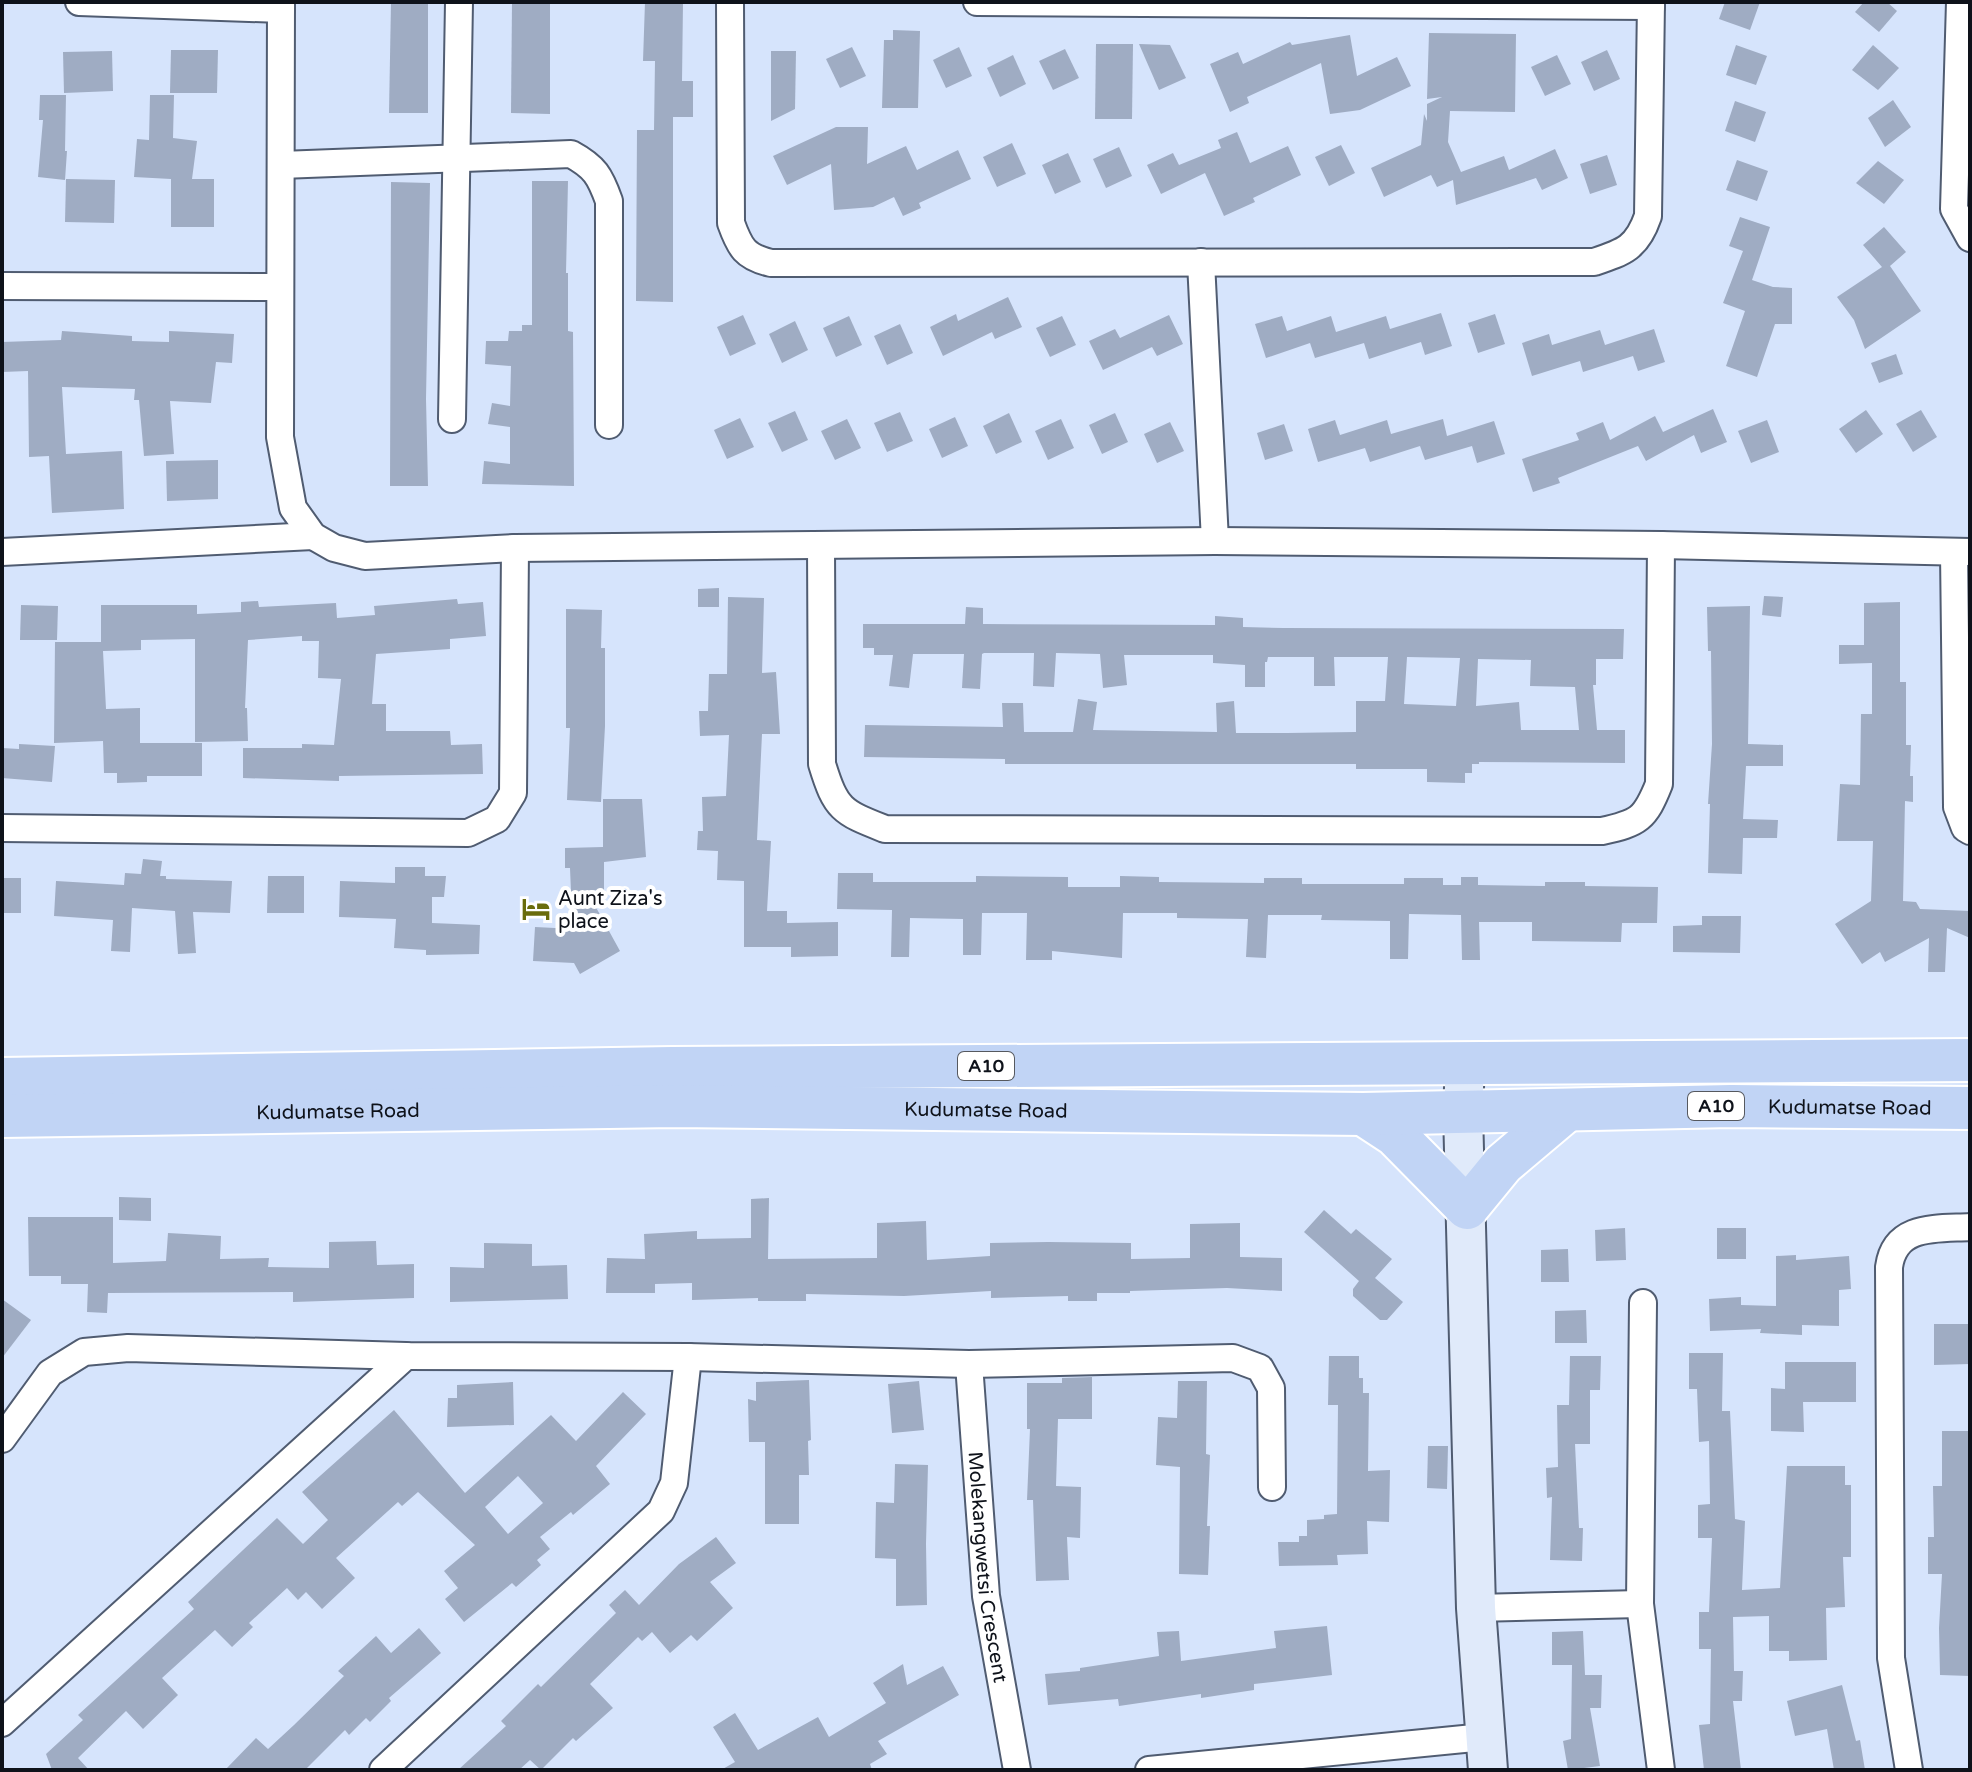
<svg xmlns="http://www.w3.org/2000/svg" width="1972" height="1772" viewBox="0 0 1972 1772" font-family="'Varela Round',sans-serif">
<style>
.building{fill:#9facc3;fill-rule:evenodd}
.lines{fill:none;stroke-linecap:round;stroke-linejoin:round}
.street-casing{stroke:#505c71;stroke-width:30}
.secondary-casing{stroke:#505c71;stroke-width:42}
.primary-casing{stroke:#fff;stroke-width:46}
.street{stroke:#fff;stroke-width:26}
.secondary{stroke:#e0eafa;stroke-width:38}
.primary{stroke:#c1d4f5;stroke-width:42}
.labels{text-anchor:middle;stroke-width:8;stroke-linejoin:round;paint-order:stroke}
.shield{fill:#fff;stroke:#56595f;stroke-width:2}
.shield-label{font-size:18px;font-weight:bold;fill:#0e121a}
.poi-label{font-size:20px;fill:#0e121a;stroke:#fff;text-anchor:start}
.street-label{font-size:20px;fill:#0e121a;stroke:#fff}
</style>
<rect width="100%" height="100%" fill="#d6e4fc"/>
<g class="building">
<polygon points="391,2 428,2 428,113 389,113"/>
<polygon points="512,2 550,2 550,114 511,113"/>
<polygon points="645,2 683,2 682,81 693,81 693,117 673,117 673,302 636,301 637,130 654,130 655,61 643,61"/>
<polygon points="1725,2 1760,2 1750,30 1719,19"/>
<polygon points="1864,2 1887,2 1897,11 1879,32 1855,12"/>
<polygon points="893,30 920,31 918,108 882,108 884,40 893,40"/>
<polygon points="1429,33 1516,34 1515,112 1450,111 1448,142 1461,172 1504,156 1509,170 1555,149 1568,178 1542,190 1536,178 1456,205 1453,180 1437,187 1431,175 1384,197 1371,168 1421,145 1424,114 1427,121 1427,104 1442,97 1427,99"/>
<polygon points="1350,35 1357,76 1397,57 1411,86 1360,110 1330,114 1321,63 1247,97 1249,103 1230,112 1210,64 1238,52 1243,64 1290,42 1292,45"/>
<polygon points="1096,44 1133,44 1132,119 1095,119"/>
<polygon points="1139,44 1170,45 1186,78 1159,90"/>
<polygon points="1736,45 1767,56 1756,85 1726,75"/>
<polygon points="1873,45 1899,68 1878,90 1852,70"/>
<polygon points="852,47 866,76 840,88 826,59"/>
<polygon points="959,47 972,76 946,88 933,60"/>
<polygon points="1065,49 1079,78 1053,90 1039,61"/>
<polygon points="171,50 218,50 217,93 170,93"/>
<polygon points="1607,50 1620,79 1594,91 1581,62"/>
<polygon points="112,51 113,91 64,93 63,52"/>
<polygon points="771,51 796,51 795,109 771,121"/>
<polygon points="1013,55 1026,84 1000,97 987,68"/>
<polygon points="1557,55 1571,84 1545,96 1531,67"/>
<polygon points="40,95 66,95 65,151 67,151 65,180 38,177 43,120 39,120"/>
<polygon points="150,95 174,95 173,138 197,141 192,179 214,179 214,227 171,227 171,179 134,177 137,139 149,140"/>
<polygon points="1893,100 1911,127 1885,147 1868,118"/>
<polygon points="1735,101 1766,112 1755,142 1725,131"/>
<polygon points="836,127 868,127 867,164 906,146 917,170 958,150 971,179 919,203 921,208 903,216 894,197 873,207 834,210 831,164 787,185 773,156"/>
<polygon points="1237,132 1250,163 1288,146 1301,175 1253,198 1255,202 1224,216 1205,173 1161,194 1147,165 1173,153 1179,165 1221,148 1218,140"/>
<polygon points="1012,143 1026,174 997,187 983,157"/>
<polygon points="1341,145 1355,173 1329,186 1315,157"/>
<polygon points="1119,147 1132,176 1106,188 1093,159"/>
<polygon points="1068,153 1081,182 1055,194 1042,165"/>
<polygon points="1607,155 1617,185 1590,194 1580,164"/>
<polygon points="1737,160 1768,171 1757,201 1726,190"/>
<polygon points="1878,161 1904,180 1884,204 1856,183"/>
<polygon points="66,179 115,180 114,223 65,222"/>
<polygon points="532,181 568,181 566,273 568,273 568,331 573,332 574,486 482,484 484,461 510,464 510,427 488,424 492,403 510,406 511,366 485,364 486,341 508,341 509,331 522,331 522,325 532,325"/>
<polygon points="391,182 430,183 426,399 428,486 390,486"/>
<polygon points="1740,217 1770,227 1752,280 1773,287 1792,288 1792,324 1775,324 1757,377 1726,366 1745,311 1723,303 1743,251 1729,246"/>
<polygon points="1884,227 1906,252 1890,266 1921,311 1865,349 1854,320 1837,297 1882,267 1863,245"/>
<polygon points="1008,297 1022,327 995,339 992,332 943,356 930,327 956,314 958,321"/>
<polygon points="1441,313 1452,346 1425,355 1421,342 1369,359 1364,343 1315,358 1310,343 1266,358 1255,324 1282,316 1287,331 1331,316 1336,332 1386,316 1390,329"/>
<polygon points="1495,314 1505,344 1478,353 1468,323"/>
<polygon points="743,315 756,344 730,356 717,327"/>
<polygon points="1169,315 1183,344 1157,356 1152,347 1103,370 1089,341 1115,329 1120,338"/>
<polygon points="849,316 862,345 836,357 823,328"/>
<polygon points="1062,316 1076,345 1050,357 1036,328"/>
<polygon points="795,321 808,350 782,363 769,334"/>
<polygon points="900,324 913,353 887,365 874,336"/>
<polygon points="1654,329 1665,362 1638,371 1633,356 1583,372 1580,361 1532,376 1522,343 1549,334 1552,345 1600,330 1605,345"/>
<polygon points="62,331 132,336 132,341 169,342 169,331 234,334 232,363 216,362 211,403 170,401 174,454 144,456 139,400 134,400 135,389 62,387 66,454 122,451 124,509 52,513 49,456 29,457 28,371 2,372 2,342 61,340"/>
<polygon points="1896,354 1903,374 1879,383 1871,363"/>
<polygon points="1713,409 1727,442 1701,453 1694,435 1646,461 1638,446 1558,478 1560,483 1533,492 1522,459 1579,440 1576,433 1603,422 1610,440 1655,416 1663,432"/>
<polygon points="1866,410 1883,434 1856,453 1839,429"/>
<polygon points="1921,410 1937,437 1913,452 1896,424"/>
<polygon points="795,411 808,440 782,452 768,423"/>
<polygon points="900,412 913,441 887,452 874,423"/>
<polygon points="1009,413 1022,442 996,454 983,426"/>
<polygon points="1115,413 1128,442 1102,454 1089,425"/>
<polygon points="955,417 968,446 942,458 929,429"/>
<polygon points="740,418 754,447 727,459 714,430"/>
<polygon points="847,419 861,448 835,460 821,431"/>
<polygon points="1061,419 1074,448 1048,460 1035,431"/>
<polygon points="1443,419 1447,436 1494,421 1505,454 1477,463 1472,446 1425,460 1420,446 1370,462 1365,448 1318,462 1308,429 1335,420 1340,435 1387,420 1391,434"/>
<polygon points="1767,420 1779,452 1751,463 1738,431"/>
<polygon points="1170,422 1184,451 1157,463 1144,434"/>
<polygon points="1284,424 1293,451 1265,460 1257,433"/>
<polygon points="218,460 218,499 167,501 166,461"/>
<polygon points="719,588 719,607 698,607 698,589"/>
<polygon points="1764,596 1783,597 1781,617 1762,615"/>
<polygon points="728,597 764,598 762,673 776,672 780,734 762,734 757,840 771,841 767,911 787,911 787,923 838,922 838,956 791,957 791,947 744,947 744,881 717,880 718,851 697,850 698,831 703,831 702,797 726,796 729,735 700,736 699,711 708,711 709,674 727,674"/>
<polygon points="457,599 458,604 483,602 486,636 450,639 450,649 376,654 372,704 386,704 386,731 450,731 451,745 482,744 483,774 339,776 339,781 243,778 243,748 302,748 302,744 334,745 341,679 318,678 319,641 302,641 302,636 248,640 245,708 247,708 248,741 195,742 195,639 141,640 141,650 103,651 106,709 140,708 140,743 202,743 202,776 147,776 147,782 117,783 117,773 104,773 103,741 54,743 55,642 101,642 101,605 197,605 197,614 241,612 241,602 258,601 259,607 336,603 337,618 375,615 374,606"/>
<polygon points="1900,602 1900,682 1906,682 1906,745 1911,745 1910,776 1913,776 1913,802 1905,801 1903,901 1916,902 1920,909 1970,911 1970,938 1947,928 1945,972 1928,972 1929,938 1885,962 1880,952 1862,964 1835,924 1871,901 1873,841 1837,841 1840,784 1860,785 1861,714 1872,714 1872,663 1839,664 1839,645 1864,645 1864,603"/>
<polygon points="21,605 58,606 57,640 20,640"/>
<polygon points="1750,606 1748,744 1783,745 1783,766 1746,766 1743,819 1778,820 1777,838 1743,838 1742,874 1708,873 1710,804 1708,804 1712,744 1711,651 1708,651 1707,607"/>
<path d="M966 607 983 608V624L1215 625V616L1243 618V627L1283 628 1624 629 1623 659H1596V685H1593L1597 730H1625V763L1479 762V764H1472V773H1465V783L1427 782V769H1356V764H1005V759L864 757 865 725 1003 727 1002 703H1023L1024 732H1073L1078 699 1097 702 1093 730 1217 732 1216 703 1234 701 1236 733H1287L1356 732V701H1385L1388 657H1334L1335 686H1314V657H1268L1267 662H1265V687H1245V665L1213 663V655H1124L1127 685 1103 688 1100 654 1056 653 1054 687 1033 686 1034 653H984L982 654 980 689 962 688 964 654H913L909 688 889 686 893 655H874V648H863V624H965ZM1407 657 1460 658 1456 706 1404 704ZM1478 659 1531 660 1530 686 1575 687 1579 730H1521L1519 702 1476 706Z"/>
<polygon points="566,609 602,610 601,648 605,648 605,726 601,802 567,800 570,728 566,728"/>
<polygon points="19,744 55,746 52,782 2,778 2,748 19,749"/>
<polygon points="603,799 642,799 646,857 604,862 604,890 587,891 620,951 580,974 574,963 533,961 535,927 575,929 576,892 571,892 570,868 565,868 565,848 603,847"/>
<polygon points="143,859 162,861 160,876 166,876 166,879 232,881 230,913 193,912 196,953 178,954 175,911 132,908 130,952 111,951 113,920 54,916 56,881 124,885 125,873 141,874"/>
<polygon points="395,867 425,867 425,876 446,876 444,897 432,897 432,923 480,925 479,954 426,955 426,950 394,948 396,919 339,917 340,881 395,883"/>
<polygon points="838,873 873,873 873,882 976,882 976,876 1068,877 1068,887 1120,887 1120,876 1159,877 1159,882 1264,883 1264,878 1302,878 1302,884 1404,884 1404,878 1443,878 1443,885 1461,885 1461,877 1478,877 1478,885 1545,886 1545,882 1585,882 1585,886 1658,887 1657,923 1622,923 1621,942 1532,941 1532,922 1479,922 1480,960 1462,960 1461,915 1409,914 1408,959 1390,959 1390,921 1321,920 1322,915 1268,915 1266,958 1246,957 1248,919 1177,918 1177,913 1123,913 1122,958 1052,951 1052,960 1026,960 1027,913 982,913 981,955 963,955 963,919 910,918 909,957 891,957 892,910 837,909"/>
<polygon points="268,876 304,876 304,913 267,913"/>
<rect x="2" y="878" width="19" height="35"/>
<polygon points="1702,916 1741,916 1740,953 1673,952 1673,926 1702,925"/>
<polygon points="119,1197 151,1198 151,1221 119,1220"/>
<polygon points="769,1198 768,1259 877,1258 877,1223 926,1221 927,1260 990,1256 990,1243 1048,1242 1131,1243 1131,1259 1190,1258 1190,1224 1240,1223 1240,1257 1282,1258 1282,1291 1227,1288 1130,1291 1130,1293 1097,1293 1097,1301 1068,1301 1068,1296 991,1298 991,1291 904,1296 806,1294 806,1301 758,1301 758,1298 692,1300 692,1283 655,1284 655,1293 606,1293 607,1258 645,1259 644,1234 697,1231 697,1239 751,1238 751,1199"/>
<polygon points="1324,1210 1351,1234 1356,1229 1392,1259 1375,1278 1403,1302 1387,1320 1380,1320 1353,1296 1353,1289 1359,1281 1304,1232"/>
<polygon points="28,1217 113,1217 113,1263 166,1261 168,1233 221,1236 220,1259 269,1258 268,1267 329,1268 329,1242 376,1241 377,1265 414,1264 414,1298 293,1302 293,1292 108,1293 107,1313 87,1312 88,1284 61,1284 61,1276 29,1276"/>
<polygon points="1625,1228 1626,1260 1596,1261 1595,1230"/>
<rect x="1717" y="1228" width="29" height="31"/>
<polygon points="484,1243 532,1244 532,1266 567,1265 568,1299 450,1302 450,1267 484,1268"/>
<polygon points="1568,1249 1569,1282 1541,1282 1541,1250"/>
<polygon points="1796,1255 1796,1260 1849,1256 1851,1289 1839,1290 1839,1326 1802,1325 1802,1335 1760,1333 1761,1329 1710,1331 1709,1299 1741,1297 1741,1305 1776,1306 1776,1256"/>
<polygon points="2,1299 31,1320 2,1358"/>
<polygon points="1586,1310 1587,1343 1555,1343 1555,1311"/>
<polygon points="1934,1324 1970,1324 1970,1364 1934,1365"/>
<polygon points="1689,1353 1723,1353 1722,1411 1730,1411 1735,1519 1745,1521 1742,1590 1780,1588 1787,1466 1845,1466 1845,1485 1851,1485 1851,1557 1843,1557 1845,1607 1826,1608 1827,1660 1789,1661 1789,1651 1769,1651 1769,1616 1733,1617 1734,1671 1743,1671 1742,1701 1733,1701 1741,1770 1704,1770 1699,1725 1710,1724 1711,1649 1699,1649 1699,1612 1709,1612 1712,1538 1698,1538 1698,1505 1710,1504 1709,1441 1699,1442 1697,1389 1689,1389"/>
<polygon points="1329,1356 1359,1356 1359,1378 1363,1378 1363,1393 1369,1393 1368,1471 1390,1470 1389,1522 1367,1521 1368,1554 1337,1555 1338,1565 1279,1566 1278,1542 1299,1542 1299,1536 1307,1536 1307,1520 1324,1519 1324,1515 1337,1514 1338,1405 1328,1405"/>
<polygon points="1570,1356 1601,1356 1600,1390 1590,1390 1590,1444 1575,1444 1579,1528 1583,1528 1582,1561 1550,1560 1552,1497 1547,1498 1546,1468 1558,1467 1557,1405 1569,1405"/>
<polygon points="1785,1362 1856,1362 1856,1402 1803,1402 1804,1432 1771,1431 1771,1388 1785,1389"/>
<polygon points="1092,1377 1092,1419 1058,1419 1056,1486 1081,1487 1080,1538 1067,1537 1069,1580 1036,1581 1033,1500 1027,1500 1030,1429 1027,1429 1027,1383 1062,1383 1062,1378"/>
<polygon points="809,1380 811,1440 808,1441 809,1475 799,1475 799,1524 765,1524 765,1442 749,1442 748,1399 756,1401 756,1382"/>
<polygon points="919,1381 924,1430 892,1433 888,1384"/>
<polygon points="1178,1381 1207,1381 1206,1454 1210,1455 1207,1526 1210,1526 1208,1575 1179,1574 1180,1467 1156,1465 1158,1417 1177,1418"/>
<polygon points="513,1382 514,1425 447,1427 448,1398 457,1398 457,1385"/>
<path d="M623 1392 646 1414 596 1466 610 1484 573 1515 571 1512 540 1537 550 1549 537 1560 541 1565 516 1587 512 1583 464 1622 445 1599 458 1588 444 1571 475 1545 418 1492 402 1506 398 1502 336 1558 355 1578 322 1609 306 1592 298 1600 287 1588 249 1623 253 1627 232 1647 215 1630 162 1678 178 1695 143 1729 126 1711 78 1758 89 1770H52L46 1754 83 1720 78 1715 194 1609 188 1602 277 1518 303 1544 328 1520 302 1492 394 1410 465 1493 551 1415 576 1441ZM518 1476 543 1503 508 1534 485 1507Z"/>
<polygon points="1942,1431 1970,1431 1970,1676 1940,1675 1939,1628 1942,1574 1928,1574 1928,1537 1934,1537 1933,1486 1942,1486"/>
<polygon points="1428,1446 1448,1446 1447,1489 1427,1488"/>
<polygon points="895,1464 928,1465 926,1544 927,1605 896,1606 896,1559 875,1558 876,1502 894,1503"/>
<polygon points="716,1537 736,1563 710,1582 733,1608 697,1641 691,1635 670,1653 652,1632 642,1641 638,1637 590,1684 613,1708 576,1741 573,1738 541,1770 530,1760 519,1770 458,1770 506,1726 501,1721 538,1684 541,1687 616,1613 609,1605 625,1590 639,1605 679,1564"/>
<polygon points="1327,1626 1332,1675 1254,1684 1254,1690 1201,1698 1201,1694 1119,1706 1118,1699 1048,1705 1045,1674 1080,1671 1080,1668 1159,1656 1157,1632 1179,1631 1181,1661 1276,1648 1274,1631"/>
<polygon points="419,1628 441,1653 389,1698 391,1701 370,1722 366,1718 349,1735 345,1730 305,1770 225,1770 256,1738 268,1749 294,1725 344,1676 338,1671 376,1636 391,1653"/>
<polygon points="1583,1631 1585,1675 1602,1675 1601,1708 1590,1708 1600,1766 1568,1770 1563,1741 1571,1739 1572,1665 1552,1665 1552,1632"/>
<polygon points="903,1664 907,1685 943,1666 959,1695 878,1741 887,1754 870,1764 872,1770 721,1770 735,1762 713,1727 735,1713 758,1750 818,1717 829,1737 886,1703 873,1683"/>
<polygon points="1842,1685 1856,1741 1860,1740 1865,1770 1834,1770 1827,1729 1795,1736 1787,1701"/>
</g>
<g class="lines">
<defs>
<g id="street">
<polyline points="79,2 281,9"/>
<polyline points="281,2 280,437 293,508 313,536 334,548 365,556 515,548 1215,541 1661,545 1970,552"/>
<path d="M730 2 731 223C740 248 745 257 771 263L1594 262C1624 252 1637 248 1648 216L1651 2"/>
<polyline points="977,2 1651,6"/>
<polyline points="1960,2 1954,209 1970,238"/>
<path d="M281 165 571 154C595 167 600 176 609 201V425"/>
<polyline points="1201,262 1215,541"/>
<polyline points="2,286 280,287"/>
<polyline points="452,419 459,2"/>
<path d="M821 545 822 764C836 810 842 812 885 829L1602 831C1639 823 1645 819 1659 784L1661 545"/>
<polyline points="2,552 313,536"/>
<polyline points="1954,552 1957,807 1965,828 1970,831"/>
<polyline points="2,828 468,833 497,819 513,793 515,548"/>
<polyline points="1643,1303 1640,1604 1661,1770"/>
<path id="s1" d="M969 1364 986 1596 1017 1770"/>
<polyline points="2,1439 50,1373 84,1352 128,1348 406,1356 688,1357 969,1364 1233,1358 1260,1368 1271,1388 1272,1487"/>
<polyline points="1476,1608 1640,1604"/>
<polyline points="2,1723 406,1356"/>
<polyline points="383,1770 661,1511 674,1483 688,1357"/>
<polyline points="1149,1770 1484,1737"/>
<path d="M1909 1770 1891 1658 1889 1267C1895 1224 1936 1229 1970 1227"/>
</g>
<polyline id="secondary" points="1465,1063 1463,1112 1476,1608 1488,1770"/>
<g id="primary">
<polyline points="2,1079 672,1068 1970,1060"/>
<polyline points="1363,1114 1395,1135 1467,1208 1503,1164 1567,1110"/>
<path id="s2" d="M2 1116 675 1106 1363 1114 1731 1106 1970 1108"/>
</g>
</defs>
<use href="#street" class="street-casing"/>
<use href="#secondary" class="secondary-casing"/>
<use href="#primary" class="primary-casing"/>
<use href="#street" class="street"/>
<use href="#secondary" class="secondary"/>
<use href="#primary" class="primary"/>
</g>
<defs>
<symbol id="hotel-bare" viewBox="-9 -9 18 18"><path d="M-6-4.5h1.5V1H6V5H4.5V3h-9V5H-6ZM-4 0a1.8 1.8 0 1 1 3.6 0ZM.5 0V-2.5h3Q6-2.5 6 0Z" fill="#6a6c0c" stroke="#fff" stroke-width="2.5" paint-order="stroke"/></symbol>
</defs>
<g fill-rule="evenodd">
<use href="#hotel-bare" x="516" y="889" width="40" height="40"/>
</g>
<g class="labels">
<g class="shield">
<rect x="958" y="1052" width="56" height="28" rx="6"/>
<rect x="1688" y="1092" width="56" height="28" rx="6"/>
</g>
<g class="shield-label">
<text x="986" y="1072">A10</text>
<text x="1716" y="1112">A10</text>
</g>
<g class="poi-label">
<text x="558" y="905">Aunt Ziza's<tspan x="558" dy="23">place</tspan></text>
</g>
<g class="street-label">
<text dy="7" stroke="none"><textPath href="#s2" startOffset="1848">Kudumatse Road</textPath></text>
<text dy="7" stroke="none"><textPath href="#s2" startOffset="984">Kudumatse Road</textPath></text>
<text dy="7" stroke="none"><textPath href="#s2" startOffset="336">Kudumatse Road</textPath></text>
<text dy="7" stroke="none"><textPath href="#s1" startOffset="204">Molekangwetsi Crescent</textPath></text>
</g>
</g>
<rect width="1972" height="1772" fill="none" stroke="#0e121a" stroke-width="8"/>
</svg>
